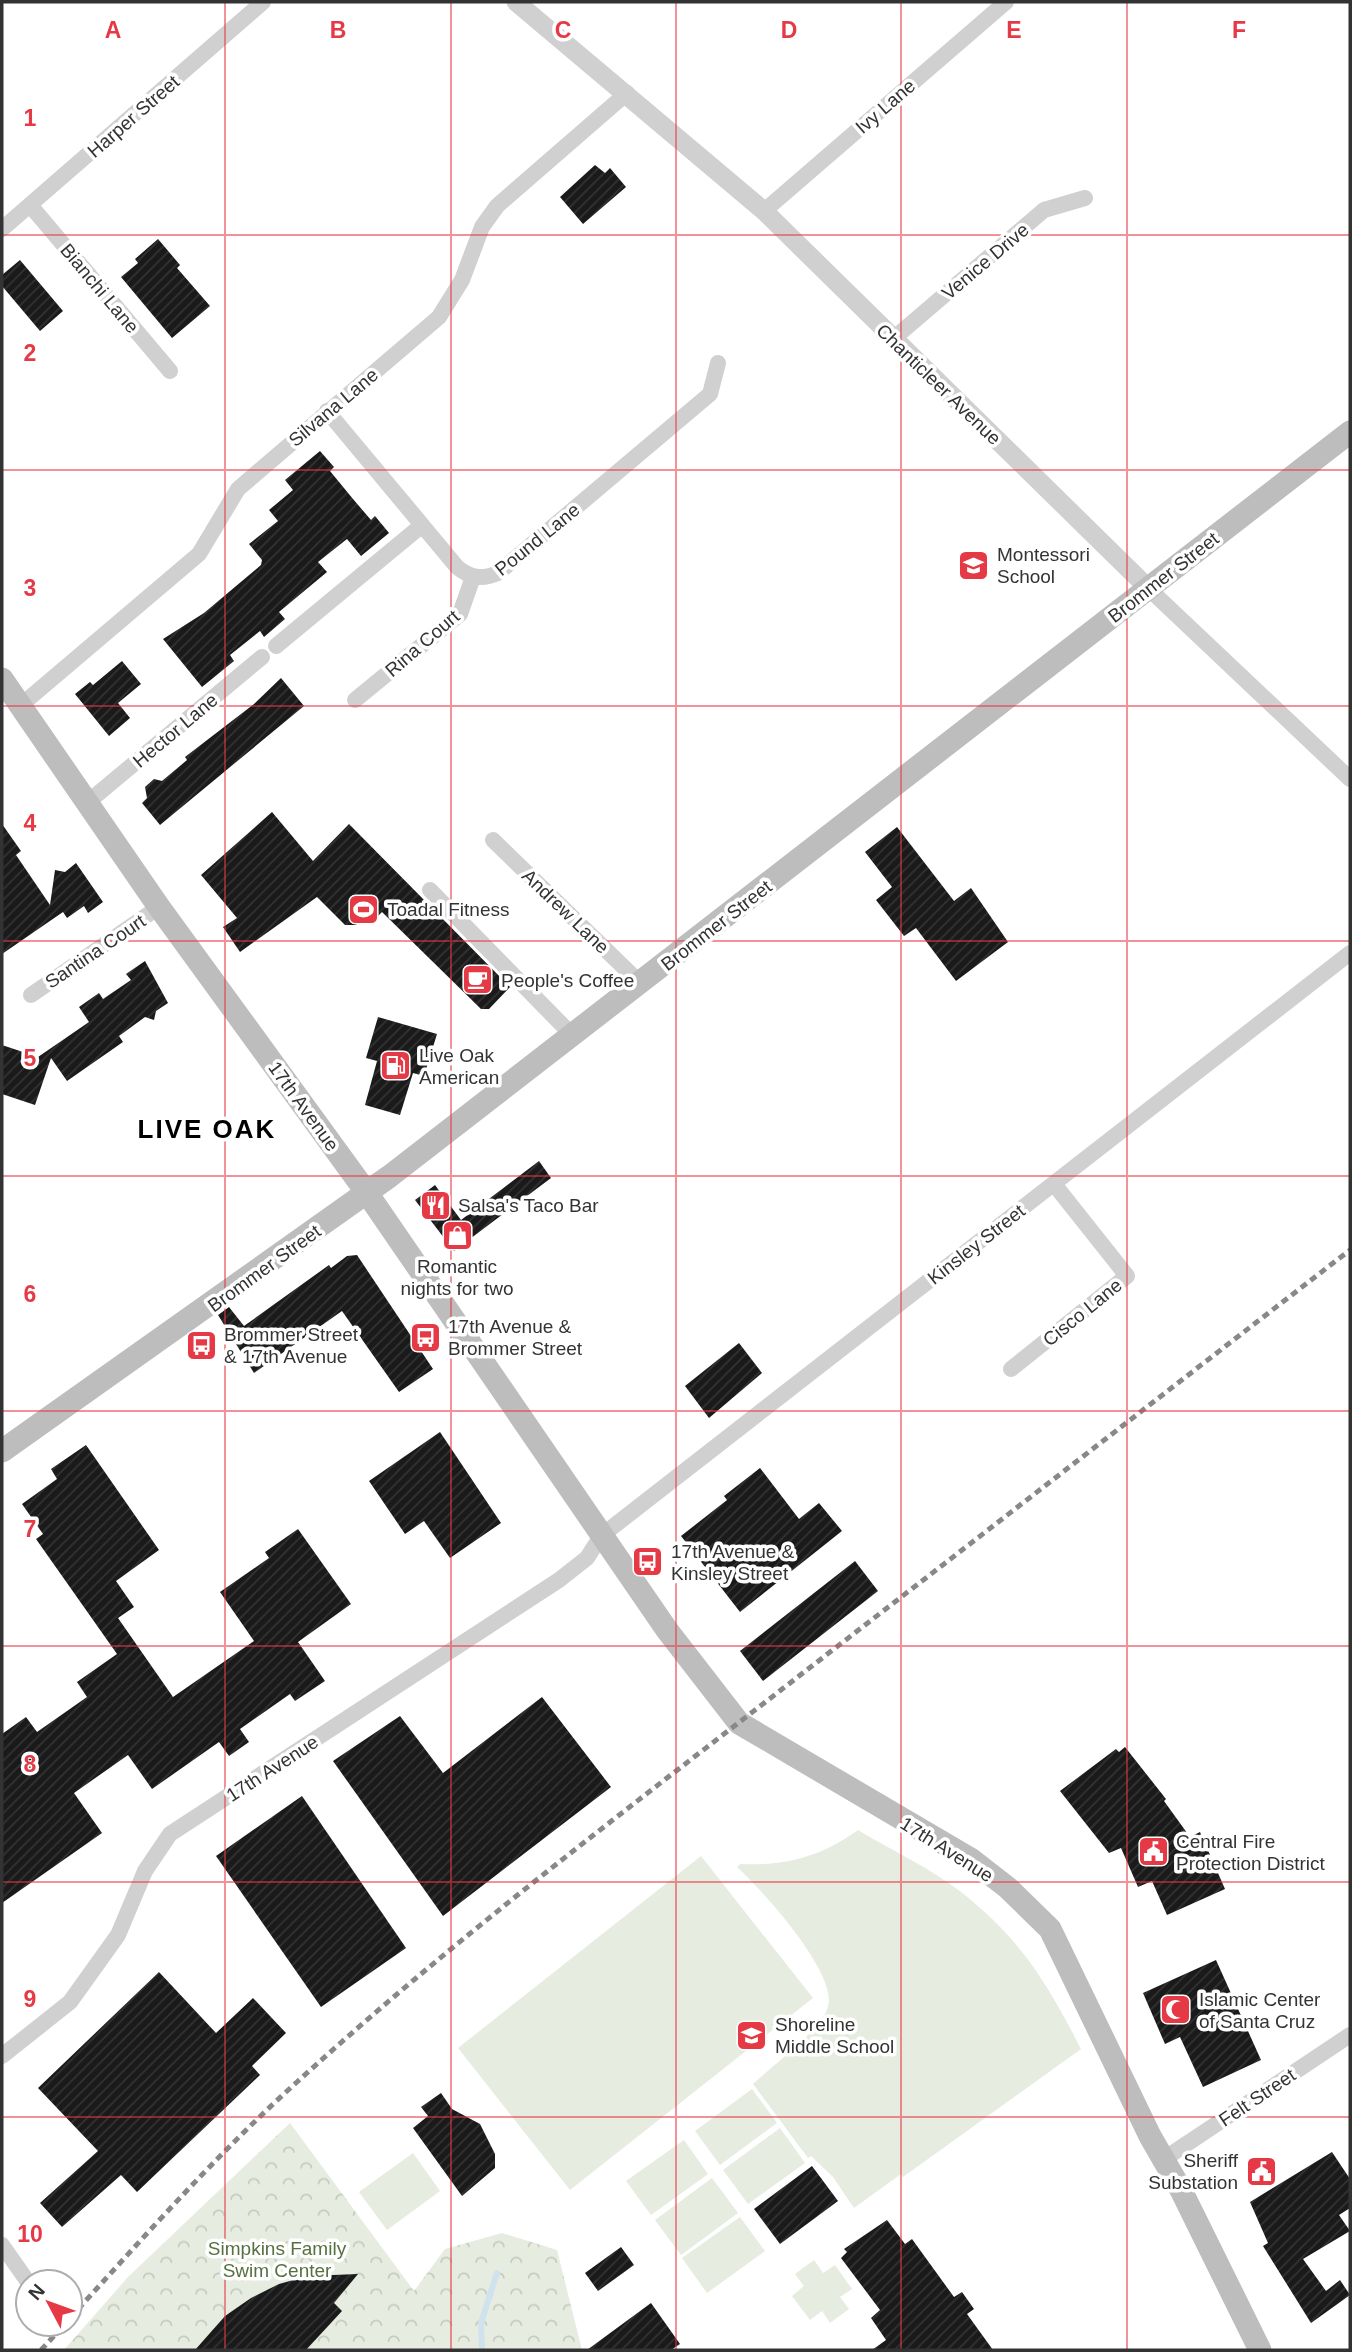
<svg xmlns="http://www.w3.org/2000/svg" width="1352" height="2352" viewBox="0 0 1352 2352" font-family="Arial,sans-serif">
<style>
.grass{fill:#e6ecdf}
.forest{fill:url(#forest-crowns)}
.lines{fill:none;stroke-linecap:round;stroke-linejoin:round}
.stream{stroke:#cfe2ee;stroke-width:6}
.building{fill:url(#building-hatch)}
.minor{stroke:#d0d0d0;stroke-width:16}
.tertiary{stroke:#d0d0d0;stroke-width:19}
.secondary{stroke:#bdbdbd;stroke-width:23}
.rail{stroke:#888;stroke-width:5;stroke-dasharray:7 5;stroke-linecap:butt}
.grid{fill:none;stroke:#e63946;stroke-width:2;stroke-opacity:0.55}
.labels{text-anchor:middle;stroke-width:7;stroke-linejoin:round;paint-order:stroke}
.street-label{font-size:19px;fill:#333;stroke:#fff}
.poi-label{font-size:19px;fill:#333;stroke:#fff;text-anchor:start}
.park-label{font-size:19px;fill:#56703f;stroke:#fff}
.district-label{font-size:26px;font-weight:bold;letter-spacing:2px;fill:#000;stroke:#fff}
.grid-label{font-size:23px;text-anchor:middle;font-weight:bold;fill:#e63946;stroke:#fff;stroke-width:7;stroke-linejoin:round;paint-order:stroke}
</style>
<defs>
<pattern id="forest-crowns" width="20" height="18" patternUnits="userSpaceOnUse" patternTransform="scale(1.75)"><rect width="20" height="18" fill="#e6ecdf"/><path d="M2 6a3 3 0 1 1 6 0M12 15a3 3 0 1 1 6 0" fill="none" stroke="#c6cbc0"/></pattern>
<pattern id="building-hatch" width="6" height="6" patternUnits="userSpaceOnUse" patternTransform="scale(1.75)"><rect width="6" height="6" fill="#1a1a1a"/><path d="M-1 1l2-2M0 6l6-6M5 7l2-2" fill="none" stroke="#333"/></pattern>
</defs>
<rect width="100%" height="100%" fill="#fff"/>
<g class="grass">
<path d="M858 1830C891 1850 930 1868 961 1892 1021 1939 1047 1983 1081 2049L903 2177 901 2174 854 2208 833 2177 811 2156 808 2158 753 2084C772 2066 821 2030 828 2007 838 1973 761 1889 737 1867L740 1864C785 1866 821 1857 858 1830Z"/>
<polygon points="701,1856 813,1998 570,2190 458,2048"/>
<polygon points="752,2089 777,2123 720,2165 695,2131"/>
<polygon points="780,2128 805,2163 748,2204 723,2170"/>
<polygon points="684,2140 708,2174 651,2215 626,2181"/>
<polygon points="413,2153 440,2191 387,2230 359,2192"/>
<polygon points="712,2178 738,2213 681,2255 655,2220"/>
<polygon points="740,2217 765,2251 707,2293 682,2258"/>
<polygon points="814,2260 823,2273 835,2265 852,2289 840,2297 849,2309 830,2323 822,2311 810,2320 792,2296 804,2286 795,2274"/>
</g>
<polygon class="forest" points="290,2123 414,2291 445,2249 502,2233 557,2250 582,2350 64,2350 128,2277"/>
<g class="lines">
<polyline class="stream" points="482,2350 481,2323 497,2273"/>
</g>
<g class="building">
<polygon points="595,165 605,173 610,168 626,187 583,224 560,197"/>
<polygon points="158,239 180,265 177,268 210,306 172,338 121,277 138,263 135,259"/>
<polygon points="20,260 63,311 40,331 2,286 2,275"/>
<polygon points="320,451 334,467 330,471 353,499 371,520 375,516 389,533 361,556 347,539 318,562 327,572 279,612 285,619 264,637 260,631 230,655 234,661 202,687 163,639 204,613 261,565 262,560 249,544 278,521 269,510 293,490 285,480"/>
<polygon points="122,661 141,684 118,703 130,718 109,736 75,694 90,682 93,685"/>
<polygon points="281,678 304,706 160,825 142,803 147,798 145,787 154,779 162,781 187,760 185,757 254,704"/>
<polygon points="272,812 313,861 349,824 510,987 489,1009 481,1009 382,912 378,916 372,909 356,925 345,925 317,897 240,952 223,927 237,918 201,875"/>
<polygon points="2,824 21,851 16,855 50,905 55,870 65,872 76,863 103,902 88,913 84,906 67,918 63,912 2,954"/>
<polygon points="897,827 954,901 971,888 1008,942 956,981 916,928 904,936 876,900 892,887 865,852"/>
<polygon points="145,961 168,1003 156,1011 154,1020 145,1017 119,1036 123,1042 67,1081 51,1058 35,1105 2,1094 2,1045 38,1057 89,1022 79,1007 99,993 103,999 131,980 126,974"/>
<polygon points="378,1017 437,1034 424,1076 413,1073 400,1115 365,1105 377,1061 366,1058"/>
<polygon points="539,1161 551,1178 454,1251 415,1200 435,1185 461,1220"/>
<polygon points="357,1255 433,1369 399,1392 342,1311 254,1373 218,1315 229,1307 244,1326 329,1265 331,1268 347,1256"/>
<polygon points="739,1343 762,1373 709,1418 685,1386"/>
<polygon points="440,1432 501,1523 450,1558 424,1521 405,1534 369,1481"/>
<polygon points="86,1445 159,1550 116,1581 134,1607 118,1618 173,1697 254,1641 220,1592 269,1558 265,1552 298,1529 351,1604 298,1642 325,1681 295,1701 290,1694 240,1729 249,1742 229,1756 219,1742 152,1789 128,1755 74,1793 102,1833 2,1903 2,1734 26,1717 37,1732 87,1697 77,1682 117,1654 36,1539 43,1534 22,1504 57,1479 51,1469"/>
<polygon points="760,1468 799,1519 819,1503 842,1531 740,1612 681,1536 727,1500 724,1496"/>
<polygon points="855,1561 878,1591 763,1681 740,1651"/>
<polygon points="542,1697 611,1787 443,1916 333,1761 400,1716 443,1773"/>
<polygon points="1125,1747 1166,1799 1164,1801 1190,1837 1200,1832 1225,1889 1167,1915 1152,1881 1138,1887 1121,1848 1109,1853 1060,1791 1116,1749 1119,1752"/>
<polygon points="302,1796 406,1948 321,2007 216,1856"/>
<polygon points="1216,1960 1261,2060 1203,2087 1180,2037 1165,2044 1143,1993"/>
<polygon points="159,1972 216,2033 253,1998 286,2033 252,2066 260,2075 137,2192 121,2175 62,2227 40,2203 98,2151 38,2088"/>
<polygon points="441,2093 452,2109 480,2124 495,2154 495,2168 462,2196 413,2128 428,2116 421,2107"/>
<polygon points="1332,2152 1350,2179 1350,2208 1339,2215 1350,2231 1303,2259 1326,2291 1340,2280 1350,2295 1311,2323 1263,2246 1268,2243 1250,2202"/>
<polygon points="812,2166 838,2201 780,2244 754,2209"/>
<polygon points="887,2220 905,2244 912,2239 954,2297 962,2292 974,2309 967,2314 993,2350 872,2350 886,2340 871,2318 880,2310 841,2258 847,2252 844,2249"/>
<polygon points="621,2247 634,2265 598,2291 585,2273"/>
<polygon points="358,2274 334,2303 342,2311 306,2350 195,2350 225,2316 251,2298 279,2284 308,2276"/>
<polygon points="651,2303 680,2344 671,2350 587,2350"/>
</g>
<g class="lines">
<g class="minor">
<polyline points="30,205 170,371"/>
<polyline points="764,211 1006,2"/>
<polyline points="2,229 263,2"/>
<polyline points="893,339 1044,210 1085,198"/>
<path d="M327 411 457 567C470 578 482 580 498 573L710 394 718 363"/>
<polyline points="1148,588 1350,779"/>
<polyline points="276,646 421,526"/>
<polyline points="355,700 460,614 473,577"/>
<polyline points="20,706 199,554 238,489 439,317 462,280 482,227 497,206 627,93"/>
<polyline points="88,802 262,657"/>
<polyline points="493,840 640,983"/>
<polyline points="430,890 573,1036"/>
<polyline points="31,995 159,907"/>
<polyline points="1011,1369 1127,1276 1054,1184"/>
<polyline points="2,2056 70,2002 118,1935 145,1871 170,1834 559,1580 587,1558 601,1536 1350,953"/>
<polyline points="1164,2159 1350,2035"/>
<polyline points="2,2245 28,2282"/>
</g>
<polyline class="tertiary" points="516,2 764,211 1148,588"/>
<g class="secondary">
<polyline points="2,679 159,907 367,1193 667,1630 739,1723 972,1860 1008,1888 1050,1929 1150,2136 1181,2190 1260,2350"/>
<polyline points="2,1451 390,1176 1350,432"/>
</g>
<g class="rail">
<path d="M70 2318C143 2238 216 2155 297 2082 456 1937 629 1808 799 1676 983 1534 1166 1392 1350 1250"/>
<polyline points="41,2350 65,2324"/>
</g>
</g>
<path class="grid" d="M225 2V2350M451 2V2350M676 2V2350M901 2V2350M1127 2V2350M2 235H1350M2 470H1350M2 706H1350M2 941H1350M2 1176H1350M2 1411H1350M2 1646H1350M2 1882H1350M2 2117H1350"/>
<defs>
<symbol id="school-square" viewBox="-11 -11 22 22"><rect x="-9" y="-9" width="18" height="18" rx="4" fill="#e63946" stroke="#fff"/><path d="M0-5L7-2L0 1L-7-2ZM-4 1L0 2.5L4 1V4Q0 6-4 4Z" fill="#fff"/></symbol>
<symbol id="stadium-square" viewBox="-11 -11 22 22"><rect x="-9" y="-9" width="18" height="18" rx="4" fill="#e63946" stroke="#fff"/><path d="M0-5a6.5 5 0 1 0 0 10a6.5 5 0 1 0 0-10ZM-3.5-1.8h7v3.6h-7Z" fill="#fff"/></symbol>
<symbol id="cafe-square" viewBox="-11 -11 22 22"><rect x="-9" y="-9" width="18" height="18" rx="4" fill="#e63946" stroke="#fff"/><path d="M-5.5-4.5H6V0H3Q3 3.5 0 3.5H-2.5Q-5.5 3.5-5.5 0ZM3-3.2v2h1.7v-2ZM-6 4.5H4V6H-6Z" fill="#fff"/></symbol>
<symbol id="fuel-square" viewBox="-11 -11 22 22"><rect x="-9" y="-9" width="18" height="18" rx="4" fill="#e63946" stroke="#fff"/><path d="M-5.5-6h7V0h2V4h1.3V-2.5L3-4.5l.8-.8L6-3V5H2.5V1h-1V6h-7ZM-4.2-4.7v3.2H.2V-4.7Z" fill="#fff"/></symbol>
<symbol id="restaurant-square" viewBox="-11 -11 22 22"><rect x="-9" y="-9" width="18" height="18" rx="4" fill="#e63946" stroke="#fff"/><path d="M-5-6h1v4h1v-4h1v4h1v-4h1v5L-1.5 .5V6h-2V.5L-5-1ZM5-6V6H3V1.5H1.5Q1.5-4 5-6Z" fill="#fff"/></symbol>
<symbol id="shop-square" viewBox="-11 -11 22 22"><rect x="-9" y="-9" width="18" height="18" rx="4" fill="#e63946" stroke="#fff"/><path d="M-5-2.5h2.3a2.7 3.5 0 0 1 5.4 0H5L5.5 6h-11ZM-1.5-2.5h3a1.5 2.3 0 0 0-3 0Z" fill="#fff"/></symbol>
<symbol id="bus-square" viewBox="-11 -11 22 22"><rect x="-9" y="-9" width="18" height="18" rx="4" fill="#e63946" stroke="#fff"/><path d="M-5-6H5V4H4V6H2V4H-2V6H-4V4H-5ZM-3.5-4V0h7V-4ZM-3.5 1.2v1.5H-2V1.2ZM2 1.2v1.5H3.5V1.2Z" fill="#fff"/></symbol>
<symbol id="civic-square" viewBox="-11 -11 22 22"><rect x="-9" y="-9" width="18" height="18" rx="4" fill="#e63946" stroke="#fff"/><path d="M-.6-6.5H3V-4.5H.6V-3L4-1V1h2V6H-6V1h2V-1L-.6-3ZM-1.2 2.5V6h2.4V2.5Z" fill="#fff"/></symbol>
<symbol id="mosque-square" viewBox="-11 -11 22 22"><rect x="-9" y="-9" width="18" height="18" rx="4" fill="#e63946" stroke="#fff"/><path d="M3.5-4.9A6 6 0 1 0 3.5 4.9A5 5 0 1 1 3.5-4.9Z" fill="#fff"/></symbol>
</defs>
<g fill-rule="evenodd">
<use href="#school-square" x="956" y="548" width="35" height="35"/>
<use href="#stadium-square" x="346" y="892" width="35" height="35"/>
<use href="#cafe-square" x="460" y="962" width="35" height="35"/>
<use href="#fuel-square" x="378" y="1048" width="35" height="35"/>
<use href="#restaurant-square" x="418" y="1188" width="35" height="35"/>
<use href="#shop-square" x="440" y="1218" width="35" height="35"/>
<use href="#bus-square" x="408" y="1320" width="35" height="35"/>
<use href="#bus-square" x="184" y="1328" width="35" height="35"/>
<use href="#bus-square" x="630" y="1544" width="35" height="35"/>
<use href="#civic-square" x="1136" y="1834" width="35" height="35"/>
<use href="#mosque-square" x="1158" y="1992" width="35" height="35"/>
<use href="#school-square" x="734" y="2018" width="35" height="35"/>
<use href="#civic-square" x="1244" y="2154" width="35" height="35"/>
</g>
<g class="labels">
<g class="street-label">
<text transform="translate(885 106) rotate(-41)" y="7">Ivy Lane</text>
<text transform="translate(133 116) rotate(-41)" y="7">Harper Street</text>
<text transform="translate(985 261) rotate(-40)" y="7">Venice Drive</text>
<text transform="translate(100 288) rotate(50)" y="7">Bianchi Lane</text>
<text transform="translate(939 384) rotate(44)" y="7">Chanticleer Avenue</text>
<text transform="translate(333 407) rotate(-40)" y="7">Silvana Lane</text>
<text transform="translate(537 539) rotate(-39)" y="7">Pound Lane</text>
<text transform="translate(1163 577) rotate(-38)" y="7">Brommer Street</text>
<text transform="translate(422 643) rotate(-41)" y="7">Rina Court</text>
<text transform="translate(175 730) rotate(-40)" y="7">Hector Lane</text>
<text transform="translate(566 911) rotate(44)" y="7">Andrew Lane</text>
<text transform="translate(716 925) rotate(-38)" y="7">Brommer Street</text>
<text transform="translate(95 951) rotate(-34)" y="7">Santina Court</text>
<text transform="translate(304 1106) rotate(54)" y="7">17th Avenue</text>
<text transform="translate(976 1244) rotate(-38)" y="7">Kinsley Street</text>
<text transform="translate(264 1268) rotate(-36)" y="7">Brommer Street</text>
<text transform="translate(1082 1312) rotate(-39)" y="7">Cisco Lane</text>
<text transform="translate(272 1768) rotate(-33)" y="7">17th Avenue</text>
<text transform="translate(947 1849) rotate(32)" y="7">17th Avenue</text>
<text transform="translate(1257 2097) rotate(-34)" y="7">Felt Street</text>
</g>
<g class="poi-label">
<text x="997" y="561">Montessori<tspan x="997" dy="22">School</tspan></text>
<text x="387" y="916">Toadal Fitness</text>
<text x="501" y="987">People's Coffee</text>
<text x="419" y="1062">Live Oak<tspan x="419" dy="22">American</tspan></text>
<text x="458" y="1212">Salsa's Taco Bar</text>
<text x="457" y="1273" text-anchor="middle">Romantic<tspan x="457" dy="22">nights for two</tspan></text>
<text x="448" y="1333">17th Avenue &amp;<tspan x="448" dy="22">Brommer Street</tspan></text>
<text x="224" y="1341">Brommer Street<tspan x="224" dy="22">&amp; 17th Avenue</tspan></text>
<text x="671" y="1558">17th Avenue &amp;<tspan x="671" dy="22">Kinsley Street</tspan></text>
<text x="1176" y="1848">Central Fire<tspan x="1176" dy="22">Protection District</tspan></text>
<text x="1199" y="2006">Islamic Center<tspan x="1199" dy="22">of Santa Cruz</tspan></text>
<text x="775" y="2031">Shoreline<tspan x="775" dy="22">Middle School</tspan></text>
<text x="1238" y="2167" text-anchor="end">Sheriff<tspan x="1238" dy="22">Substation</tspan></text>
</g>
<g class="park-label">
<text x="277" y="2255">Simpkins Family<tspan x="277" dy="22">Swim Center</tspan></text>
</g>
<g class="district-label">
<text x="207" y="1138">LIVE OAK</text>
</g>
</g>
<g class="grid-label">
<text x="113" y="38">A</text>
<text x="338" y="38">B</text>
<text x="563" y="38">C</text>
<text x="789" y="38">D</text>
<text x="1014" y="38">E</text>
<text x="1239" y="38">F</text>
<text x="30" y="126">1</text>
<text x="30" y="361">2</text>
<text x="30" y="596">3</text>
<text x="30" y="831">4</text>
<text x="30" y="1066">5</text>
<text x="30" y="1302">6</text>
<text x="30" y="1537">7</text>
<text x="30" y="1772">8</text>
<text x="30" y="2007">9</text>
<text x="30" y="2242">10</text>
</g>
<rect width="1352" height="2352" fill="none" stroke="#333333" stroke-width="7"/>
<g transform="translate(49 2303) rotate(311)"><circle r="33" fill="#ffffff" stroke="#adadad" stroke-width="2"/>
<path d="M0-5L12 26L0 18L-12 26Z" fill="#e63946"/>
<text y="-10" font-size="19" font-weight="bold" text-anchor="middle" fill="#333333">N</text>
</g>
</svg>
